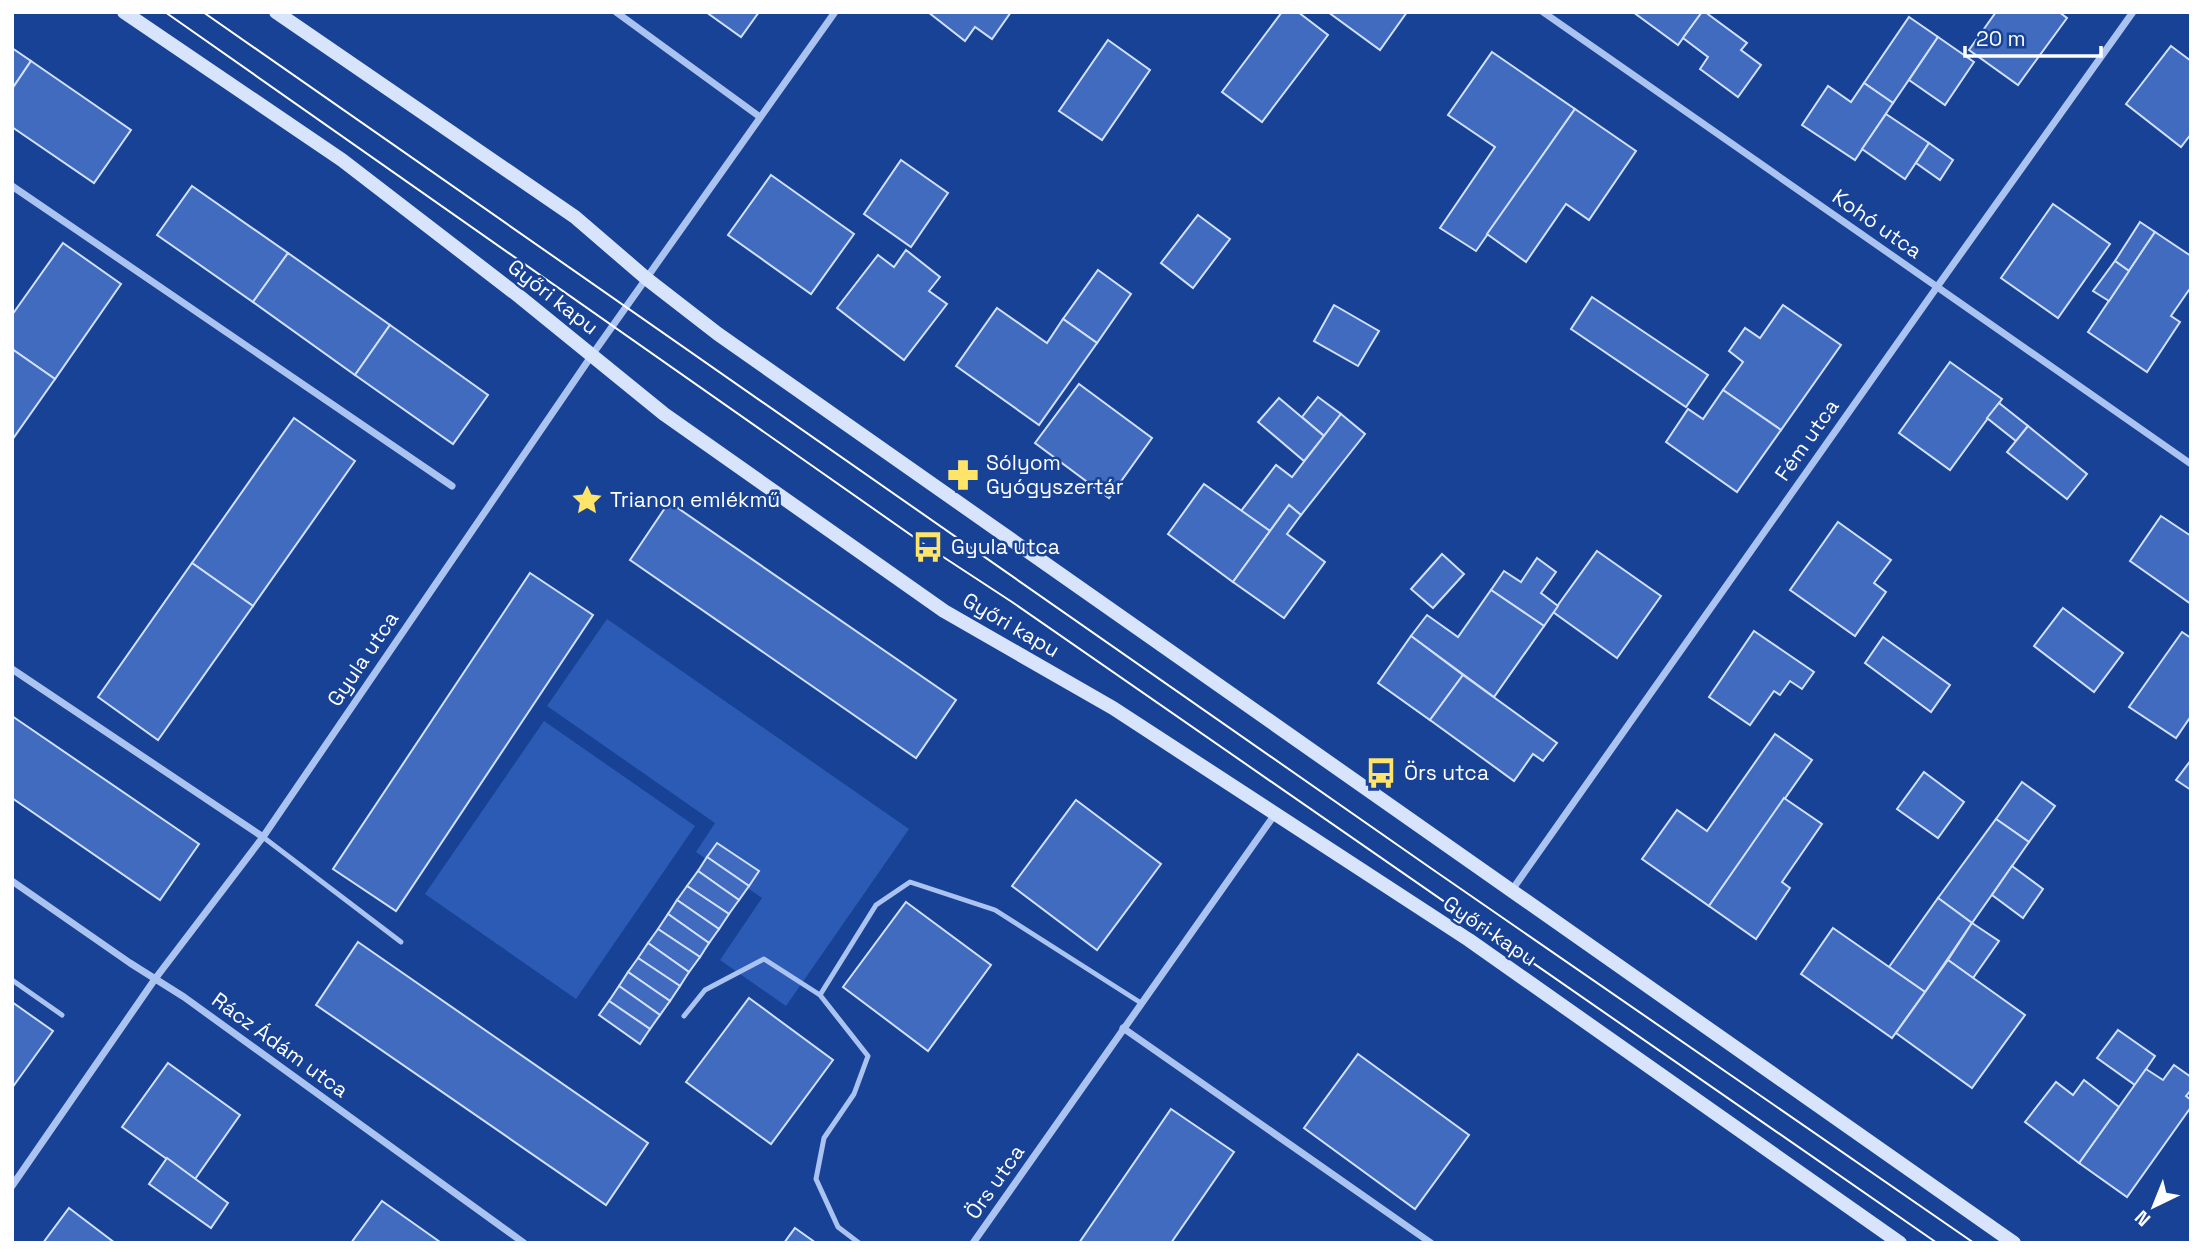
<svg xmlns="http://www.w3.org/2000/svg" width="2203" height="1255" viewBox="0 0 2203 1255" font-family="'Space Grotesk',sans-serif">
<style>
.green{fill:#2b5bb5}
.building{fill:#406bbe;stroke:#d1e0fc;stroke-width:2}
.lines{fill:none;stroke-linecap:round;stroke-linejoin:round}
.lane{stroke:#aac3f1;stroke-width:5}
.street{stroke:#aac3f1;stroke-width:7}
.secondary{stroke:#d8e4fc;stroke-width:14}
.tram{stroke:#fff;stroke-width:2}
.labels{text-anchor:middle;stroke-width:5;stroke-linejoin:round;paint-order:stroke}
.street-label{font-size:21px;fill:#fff;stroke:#184296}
.poi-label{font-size:21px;fill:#fff;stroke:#184296;text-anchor:start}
</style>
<rect width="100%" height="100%" fill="#184296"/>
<g class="green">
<polygon points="607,619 909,829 786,1006 720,960 762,898 696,852 715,823 547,706"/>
<polygon points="544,721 695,826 576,999 425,894"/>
</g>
<g class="building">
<polygon points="706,12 759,12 741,37"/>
<polygon points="928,12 1011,12 992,39 975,27 965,41"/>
<polygon points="1282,12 1298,12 1328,35 1262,122 1222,92"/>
<polygon points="1328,12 1407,12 1380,50"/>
<polygon points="1633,12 1702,12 1678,45"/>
<polygon points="1702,12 1705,12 1747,43 1741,50 1761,65 1738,97 1700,69 1708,57 1683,38"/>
<polygon points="1996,12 2059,12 2067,18 2018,85 1969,50"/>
<polygon points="1909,17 1938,37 1893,103 1864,83"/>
<polygon points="1938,37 1974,62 1945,105 1909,80"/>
<polygon points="1108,40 1150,70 1102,140 1059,111"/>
<polygon points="2171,46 2191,61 2191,134 2181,147 2126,104"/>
<polygon points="12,48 31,61 12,89"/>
<polygon points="1492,52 1575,109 1476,251 1440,228 1495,147 1448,115"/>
<polygon points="31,61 131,130 94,183 12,127 12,89"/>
<polygon points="1864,83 1893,103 1855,160 1802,125 1828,86 1851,102"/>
<polygon points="1575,109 1636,151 1589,220 1566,204 1526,262 1487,234"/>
<polygon points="1886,114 1929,143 1905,179 1862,149"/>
<polygon points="1929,143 1953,160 1940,180 1916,163"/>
<polygon points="901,160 948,193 911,247 864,214"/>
<polygon points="771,175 854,234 811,294 728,235"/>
<polygon points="192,186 288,253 253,302 157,235"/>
<polygon points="2053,204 2110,244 2058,318 2001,278"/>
<polygon points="1198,215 1230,239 1193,288 1161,263"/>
<polygon points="2140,222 2155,232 2129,271 2115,261"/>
<polygon points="2155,232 2191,256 2191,287 2171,316 2180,322 2147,372 2088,332"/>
<polygon points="63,243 121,284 55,379 12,349 12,315"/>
<polygon points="906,250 940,277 929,291 947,304 904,360 837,308 878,255 894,267"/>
<polygon points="288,253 390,325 355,375 253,302"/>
<polygon points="2115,261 2129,271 2109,301 2093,291"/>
<polygon points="1098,270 1131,294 1097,343 1063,319"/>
<polygon points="1592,297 1708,375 1686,407 1571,329"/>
<polygon points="1334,305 1379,331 1358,366 1314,341"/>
<polygon points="1783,305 1841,345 1781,430 1723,390 1743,362 1729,351 1745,328 1760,338"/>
<polygon points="997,308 1047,343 1063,319 1097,343 1039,425 956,366"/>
<polygon points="390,325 488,395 453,444 355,375"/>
<polygon points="12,349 55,379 12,440"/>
<polygon points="1950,362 2002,399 1950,470 1899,433"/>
<polygon points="1079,384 1152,438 1109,498 1035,443"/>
<polygon points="1723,390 1781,430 1737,492 1666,442 1688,409 1703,419"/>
<polygon points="1318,397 1341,414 1324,436 1302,417"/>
<polygon points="1279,398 1324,436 1304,461 1258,422"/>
<polygon points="1999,403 2028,426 2016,441 1987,418"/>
<polygon points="1341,414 1365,434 1301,515 1289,505 1270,531 1241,511 1276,465 1292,477"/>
<polygon points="294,418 355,461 253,606 192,563"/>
<polygon points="2028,426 2087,474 2067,499 2007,452"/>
<polygon points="1204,484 1270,531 1233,582 1168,534"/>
<polygon points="669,502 956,700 916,758 630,560"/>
<polygon points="1289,505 1301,515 1287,534 1325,562 1284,618 1233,582"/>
<polygon points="2161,516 2191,536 2191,604 2130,561"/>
<polygon points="1838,522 1891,560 1874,583 1886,592 1855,636 1790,590"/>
<polygon points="1597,551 1661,596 1617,658 1553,612"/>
<polygon points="1442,554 1464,574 1433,608 1411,589"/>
<polygon points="1537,558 1556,572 1541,593 1558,606 1544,626 1491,590 1504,571 1521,582"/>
<polygon points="192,563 253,606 158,740 98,697"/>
<polygon points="530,573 593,615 396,911 333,869"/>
<polygon points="1491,590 1544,626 1494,697 1411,636 1427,615 1458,637"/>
<polygon points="2063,608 2123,653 2094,692 2034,646"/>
<polygon points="1754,631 1814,672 1802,689 1790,681 1780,695 1774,691 1750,725 1709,697"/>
<polygon points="2182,632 2191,638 2191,716 2176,738 2129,707"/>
<polygon points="1411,636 1463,675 1430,720 1378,683"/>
<polygon points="1883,637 1950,685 1931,712 1865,663"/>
<polygon points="1463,675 1557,743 1543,761 1533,754 1514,781 1430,720"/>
<polygon points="12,716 199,844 160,900 12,798"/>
<polygon points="1775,734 1812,760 1709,906 1642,859 1677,810 1707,831"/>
<polygon points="2191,760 2191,790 2176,780"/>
<polygon points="1924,772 1964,802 1938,838 1897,809"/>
<polygon points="2022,782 2055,806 2029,842 1996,819"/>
<polygon points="1784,798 1822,824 1782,882 1790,888 1756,939 1709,906"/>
<polygon points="1076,800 1161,864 1097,950 1012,886"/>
<polygon points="1996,819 2029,842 1972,923 1938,898"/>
<polygon points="717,843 759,871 749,886 707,857"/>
<polygon points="707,857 749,886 739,900 698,871"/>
<polygon points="2012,866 2043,889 2023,918 1992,895"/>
<polygon points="698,871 739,900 729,914 687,886"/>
<polygon points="687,886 729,914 719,929 677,900"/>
<polygon points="1938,898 1972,923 1925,992 1889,967"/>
<polygon points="677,900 719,929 709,943 668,914"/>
<polygon points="906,902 991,965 928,1051 843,987"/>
<polygon points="668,914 709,943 700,957 658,929"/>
<polygon points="1972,923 1999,941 1973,978 1948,960"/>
<polygon points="1833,928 1925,992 1892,1038 1801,974"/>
<polygon points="658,929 700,957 689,972 648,943"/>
<polygon points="358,942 648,1143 606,1205 316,1005"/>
<polygon points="648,943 689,972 680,986 638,958"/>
<polygon points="638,958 680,986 670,1001 628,972"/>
<polygon points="1948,960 2025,1015 1972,1088 1896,1033"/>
<polygon points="628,972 670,1001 660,1015 619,986"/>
<polygon points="619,986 660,1015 650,1029 609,1001"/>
<polygon points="749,998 833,1060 771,1144 686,1082"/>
<polygon points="609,1001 650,1029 640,1044 599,1015"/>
<polygon points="12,1002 53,1031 12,1088"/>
<polygon points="2118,1030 2155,1056 2135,1085 2097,1058"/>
<polygon points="1358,1054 1469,1135 1415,1209 1304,1128"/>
<polygon points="168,1063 240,1115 195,1179 122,1127"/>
<polygon points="2174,1065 2191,1077 2191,1090 2186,1096 2191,1100 2191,1107 2127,1197 2079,1163 2146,1069 2163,1080"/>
<polygon points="2084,1080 2119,1107 2079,1163 2025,1122 2056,1082 2073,1095"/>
<polygon points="1171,1109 1234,1152 1171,1243 1079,1243"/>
<polygon points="167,1158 228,1203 211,1228 149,1184"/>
<polygon points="382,1201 440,1242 351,1243"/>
<polygon points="69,1208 115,1243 43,1243"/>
<polygon points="795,1228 816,1243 784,1243"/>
</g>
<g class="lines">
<g class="lane">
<polyline points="263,837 401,942"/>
<polyline points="12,980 62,1015"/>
<polyline points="820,995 876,905 910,882 995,910 1141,1003"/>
<polyline points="684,1016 705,990 764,959 820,995 868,1056 854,1094 824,1138 816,1179 838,1227 859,1243"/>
</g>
<g class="street">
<polyline points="616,12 760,117"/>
<polyline points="1543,12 2191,464"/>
<polyline points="12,186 452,486"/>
<polyline points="12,669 263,837"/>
<polyline points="12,881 130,963 184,997 524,1243"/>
<polyline points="1512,890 1937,287 2133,12"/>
<polyline points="1123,1028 1431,1243"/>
<polyline points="12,1186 155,979 263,837 592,355 835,12"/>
<polyline points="973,1243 1275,814"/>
</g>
<g class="secondary">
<polyline points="124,12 342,160 520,297 664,414 944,611 1113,708 1469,940 1900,1243"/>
<polyline points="276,12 575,217 647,279 718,334 2014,1243"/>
</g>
<g class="tram">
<polyline points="165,12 928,547 1012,602 1937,1243"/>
<polyline points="203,12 1432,869 1974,1243"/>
</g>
</g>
<defs>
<symbol id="pharmacy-bare" viewBox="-9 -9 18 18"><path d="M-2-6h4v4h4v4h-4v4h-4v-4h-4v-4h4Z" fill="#ffe46a" stroke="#184296" stroke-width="2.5" paint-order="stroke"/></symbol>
<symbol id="sight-bare" viewBox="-9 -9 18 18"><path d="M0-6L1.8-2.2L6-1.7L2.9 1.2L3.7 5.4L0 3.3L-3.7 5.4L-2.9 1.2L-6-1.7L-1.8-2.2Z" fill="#ffe46a" stroke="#184296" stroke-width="2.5" paint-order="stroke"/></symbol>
<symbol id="bus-bare" viewBox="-9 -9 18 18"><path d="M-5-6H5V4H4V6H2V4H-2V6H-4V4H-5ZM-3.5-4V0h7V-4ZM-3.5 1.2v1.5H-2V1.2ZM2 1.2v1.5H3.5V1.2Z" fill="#ffe46a" stroke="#184296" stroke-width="2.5" paint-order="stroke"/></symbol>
</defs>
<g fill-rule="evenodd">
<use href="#pharmacy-bare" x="941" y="453" width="44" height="44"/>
<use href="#sight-bare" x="565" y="478" width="44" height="44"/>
<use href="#bus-bare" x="906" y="525" width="44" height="44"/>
<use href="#bus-bare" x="1359" y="751" width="44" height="44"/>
</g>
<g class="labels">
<g class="street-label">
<text transform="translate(1877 224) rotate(35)" y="7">Kohó utca</text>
<text transform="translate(553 297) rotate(38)" y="7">Győri kapu</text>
<text transform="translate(1807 440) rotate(-55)" y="7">Fém utca</text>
<text transform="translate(1011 625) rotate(30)" y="7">Győri kapu</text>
<text transform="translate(363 659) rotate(-56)" y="7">Gyula utca</text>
<text transform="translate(1490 931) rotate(34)" y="7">Győri kapu</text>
<text transform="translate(280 1045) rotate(36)" y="7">Rácz Ádám utca</text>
<text transform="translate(995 1182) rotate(-55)" y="7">Örs utca</text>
</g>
<g class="poi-label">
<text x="986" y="470">Sólyom<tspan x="986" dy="24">Gyógyszertár</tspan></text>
<text x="610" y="507">Trianon emlékmű</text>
<text x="951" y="554">Gyula utca</text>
<text x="1404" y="780">Örs utca</text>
</g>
</g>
<rect width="2203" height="1255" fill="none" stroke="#ffffff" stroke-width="28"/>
<g transform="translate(2154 1206) rotate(223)" stroke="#184296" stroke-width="5" paint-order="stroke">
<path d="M0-5L12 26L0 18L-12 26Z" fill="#ffffff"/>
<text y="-10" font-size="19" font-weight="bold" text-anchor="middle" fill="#ffffff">N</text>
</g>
<path d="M1965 46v10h136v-10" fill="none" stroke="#ffffff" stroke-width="3.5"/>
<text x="1976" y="46" font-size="21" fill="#ffffff" stroke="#184296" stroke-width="5" paint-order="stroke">20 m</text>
</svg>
